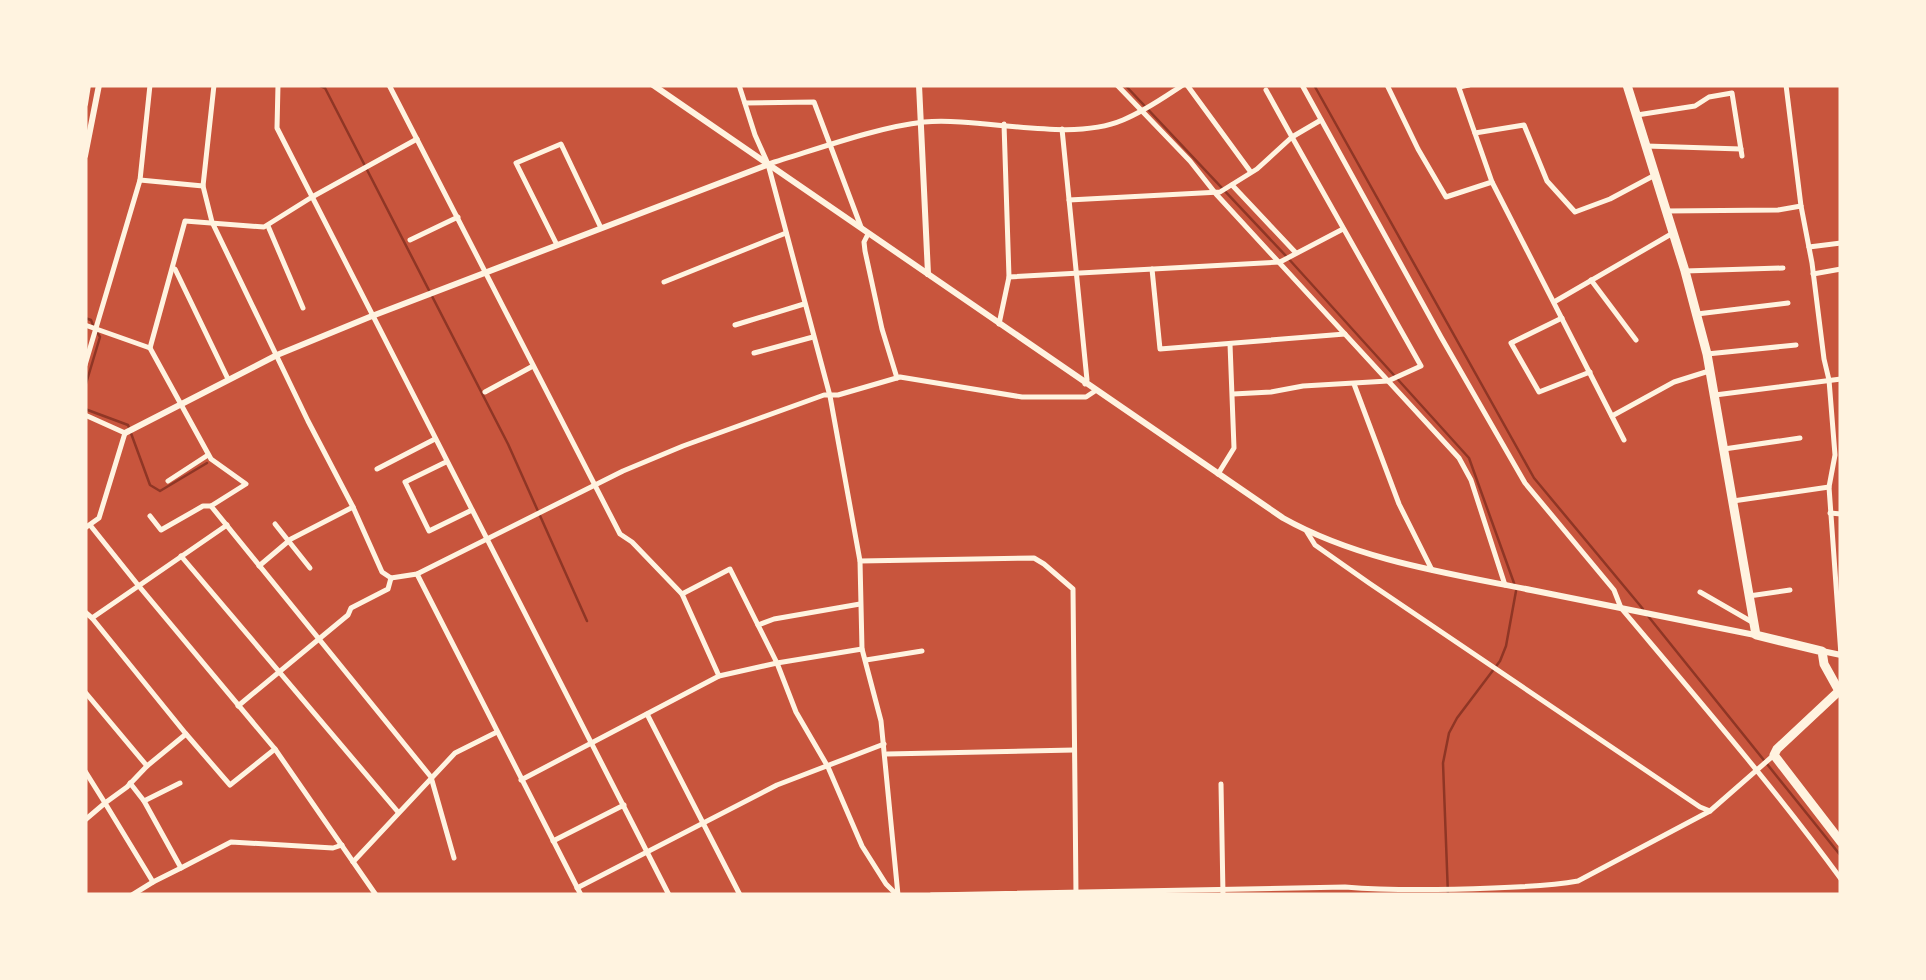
<svg xmlns="http://www.w3.org/2000/svg" width="1926" height="980" viewBox="0 0 1926 980" font-family="'Archivo Narrow',sans-serif">
<style>
.lines{fill:none;stroke-linecap:round;stroke-linejoin:round}
.stream{stroke:#8f3625;stroke-width:2.5}
.minor{stroke:#fff3e0;stroke-width:5}
.tertiary{stroke:#fff3e0;stroke-width:6}
.primary{stroke:#fff3e0;stroke-width:9}
</style>
<rect width="100%" height="100%" fill="#c8553d"/>
<g class="lines">
<g class="stream">
<polyline points="318,85 325,88 508,444 587,621"/>
<polyline points="1125,85 1287,257 1469,458 1514,583"/>
<polyline points="1314,85 1534,478 1643,609"/>
<polyline points="85,318 91,320 93,325"/>
<polyline points="85,387 100,337 97,332"/>
<polyline points="85,409 128,425 150,485 160,491 207,463"/>
<polyline points="1648,616 1841,856"/>
<polyline points="1448,895 1443,763 1449,733 1457,718 1500,661 1506,646 1516,591"/>
</g>
<g class="minor">
<polyline points="214,85 203,186 212,222 308,421 353,507 382,572 391,578 417,574 623,471 683,446 824,395 838,395 900,377 1022,397 1086,397 1095,391"/>
<polyline points="278,85 277,128 669,895"/>
<polyline points="389,85 620,534 632,542 682,594 719,676"/>
<polyline points="739,85 755,135 768,164 830,396 860,561 862,649 881,721 898,895"/>
<polyline points="1117,85 1190,161 1216,194 1459,458 1471,480 1505,585"/>
<polyline points="1187,85 1250,171"/>
<path d="M1302 85 1441 337 1525 483 1614 590 1621 608C1696 697 1772 785 1841 879"/>
<polyline points="1387,85 1418,149 1446,197 1492,182"/>
<polyline points="1458,85 1492,182 1624,440"/>
<polyline points="1786,85 1801,206 1812,263 1824,359 1829,380 1835,455 1829,487 1841,655"/>
<polyline points="1459,87 1469,85"/>
<polyline points="1266,90 1292,137 1321,120"/>
<polyline points="745,103 814,102 861,227"/>
<polyline points="1637,115 1695,106 1709,97 1732,93 1742,156"/>
<polyline points="1062,129 1087,380 1085,384"/>
<polyline points="1475,133 1524,125 1547,181 1575,212 1610,199 1655,175"/>
<polyline points="1646,146 1741,149"/>
<path d="M768 164C815 150 877 127 924 122 984 117 1069 143 1123 120 1145 111 1163 98 1183 85"/>
<polyline points="140,180 203,186"/>
<polyline points="1232,185 1296,253"/>
<polyline points="1069,200 1220,192 1257,169 1292,137 1421,366 1388,381 1303,386 1271,392 1233,394"/>
<polyline points="1666,211 1778,210 1801,206"/>
<polyline points="268,226 303,308"/>
<polyline points="868,234 864,242 865,251 882,329 897,378"/>
<polyline points="410,240 458,217"/>
<polyline points="557,245 516,163 561,144 601,228"/>
<polyline points="1809,247 1841,243"/>
<polyline points="175,269 228,379"/>
<polyline points="1152,269 1160,349 1345,334"/>
<polyline points="1685,271 1783,268"/>
<polyline points="1813,274 1841,269"/>
<polyline points="1009,277 1280,262 1343,229"/>
<polyline points="1591,280 1636,340"/>
<polyline points="664,282 786,233"/>
<polyline points="1554,302 1673,233"/>
<polyline points="1697,314 1788,303"/>
<polyline points="1562,318 1511,343 1539,392 1590,372"/>
<polyline points="999,324 1009,277 1004,124"/>
<polyline points="85,325 150,348 211,459 246,484 211,506 431,777 454,858"/>
<polyline points="735,325 804,304"/>
<polyline points="150,348 185,221 264,227 312,197 417,139"/>
<polyline points="754,353 813,337"/>
<polyline points="1707,354 1796,345"/>
<polyline points="85,365 140,180 150,85"/>
<polyline points="1354,384 1399,504 1432,570"/>
<polyline points="485,392 533,366"/>
<polyline points="1715,395 1841,379"/>
<polyline points="85,415 125,433 99,518 85,528"/>
<polyline points="1612,416 1674,382 1709,371"/>
<polyline points="1724,449 1800,438"/>
<polyline points="446,462 405,482 429,531 472,510"/>
<polyline points="377,469 435,439"/>
<polyline points="1218,474 1234,448 1230,344"/>
<polyline points="168,481 208,455"/>
<polyline points="1733,501 1829,487"/>
<polyline points="1830,513 1841,514"/>
<polyline points="150,516 161,530 203,506 211,506"/>
<polyline points="275,524 310,568"/>
<polyline points="90,525 138,585 275,749 376,895"/>
<polyline points="1307,532 1315,545 1369,583 1700,807 1710,811"/>
<polyline points="181,556 398,812"/>
<polyline points="860,561 1034,558 1044,564 1073,589 1076,895"/>
<polyline points="259,566 291,539 353,507"/>
<polyline points="417,574 581,895"/>
<polyline points="1700,592 1752,622"/>
<polyline points="682,594 730,569 777,663 796,712 828,767 862,846 886,884 897,895"/>
<polyline points="1749,596 1790,590"/>
<polyline points="85,612 92,618 227,525"/>
<polyline points="92,618 186,734"/>
<polyline points="758,625 774,619 860,604"/>
<polyline points="866,660 922,651"/>
<polyline points="85,692 147,766"/>
<polyline points="238,706 348,615 351,608 388,589 391,578"/>
<polyline points="647,714 740,895"/>
<polyline points="887,754 1074,750"/>
<polyline points="85,771 105,803 127,787 147,766 186,734 230,785 275,749"/>
<polyline points="521,780 719,676 777,663 862,649"/>
<polyline points="130,783 144,801 180,783"/>
<polyline points="1221,784 1223,895"/>
<polyline points="144,801 181,868 231,842 333,848 342,845"/>
<polyline points="85,820 105,803 153,882 181,868"/>
<polyline points="553,841 624,805"/>
<polyline points="353,862 455,753 497,732"/>
<polyline points="577,888 777,785 884,744"/>
<polyline points="132,895 153,882"/>
<path d="M931 895 1345 887C1394 891 1443 890 1493 888 1522 887 1550 886 1578 881L1710 811 1774 755"/>
</g>
<g class="tertiary">
<path d="M653 85 1283 518C1358 560 1446 573 1531 590 1605 605 1680 620 1755 635"/>
<polyline points="919,85 928,274"/>
<polyline points="85,104 88,85"/>
<polyline points="85,156 99,85"/>
<polyline points="125,433 277,355 372,316 767,165"/>
<polyline points="1822,651 1841,655"/>
</g>
<polyline class="primary" points="1627,85 1685,271 1707,354 1756,635 1822,651 1824,664 1839,691 1777,749 1774,755 1841,842"/>
</g>
<rect width="1926" height="980" fill="none" stroke="#fff3e0" stroke-width="175"/>
</svg>
